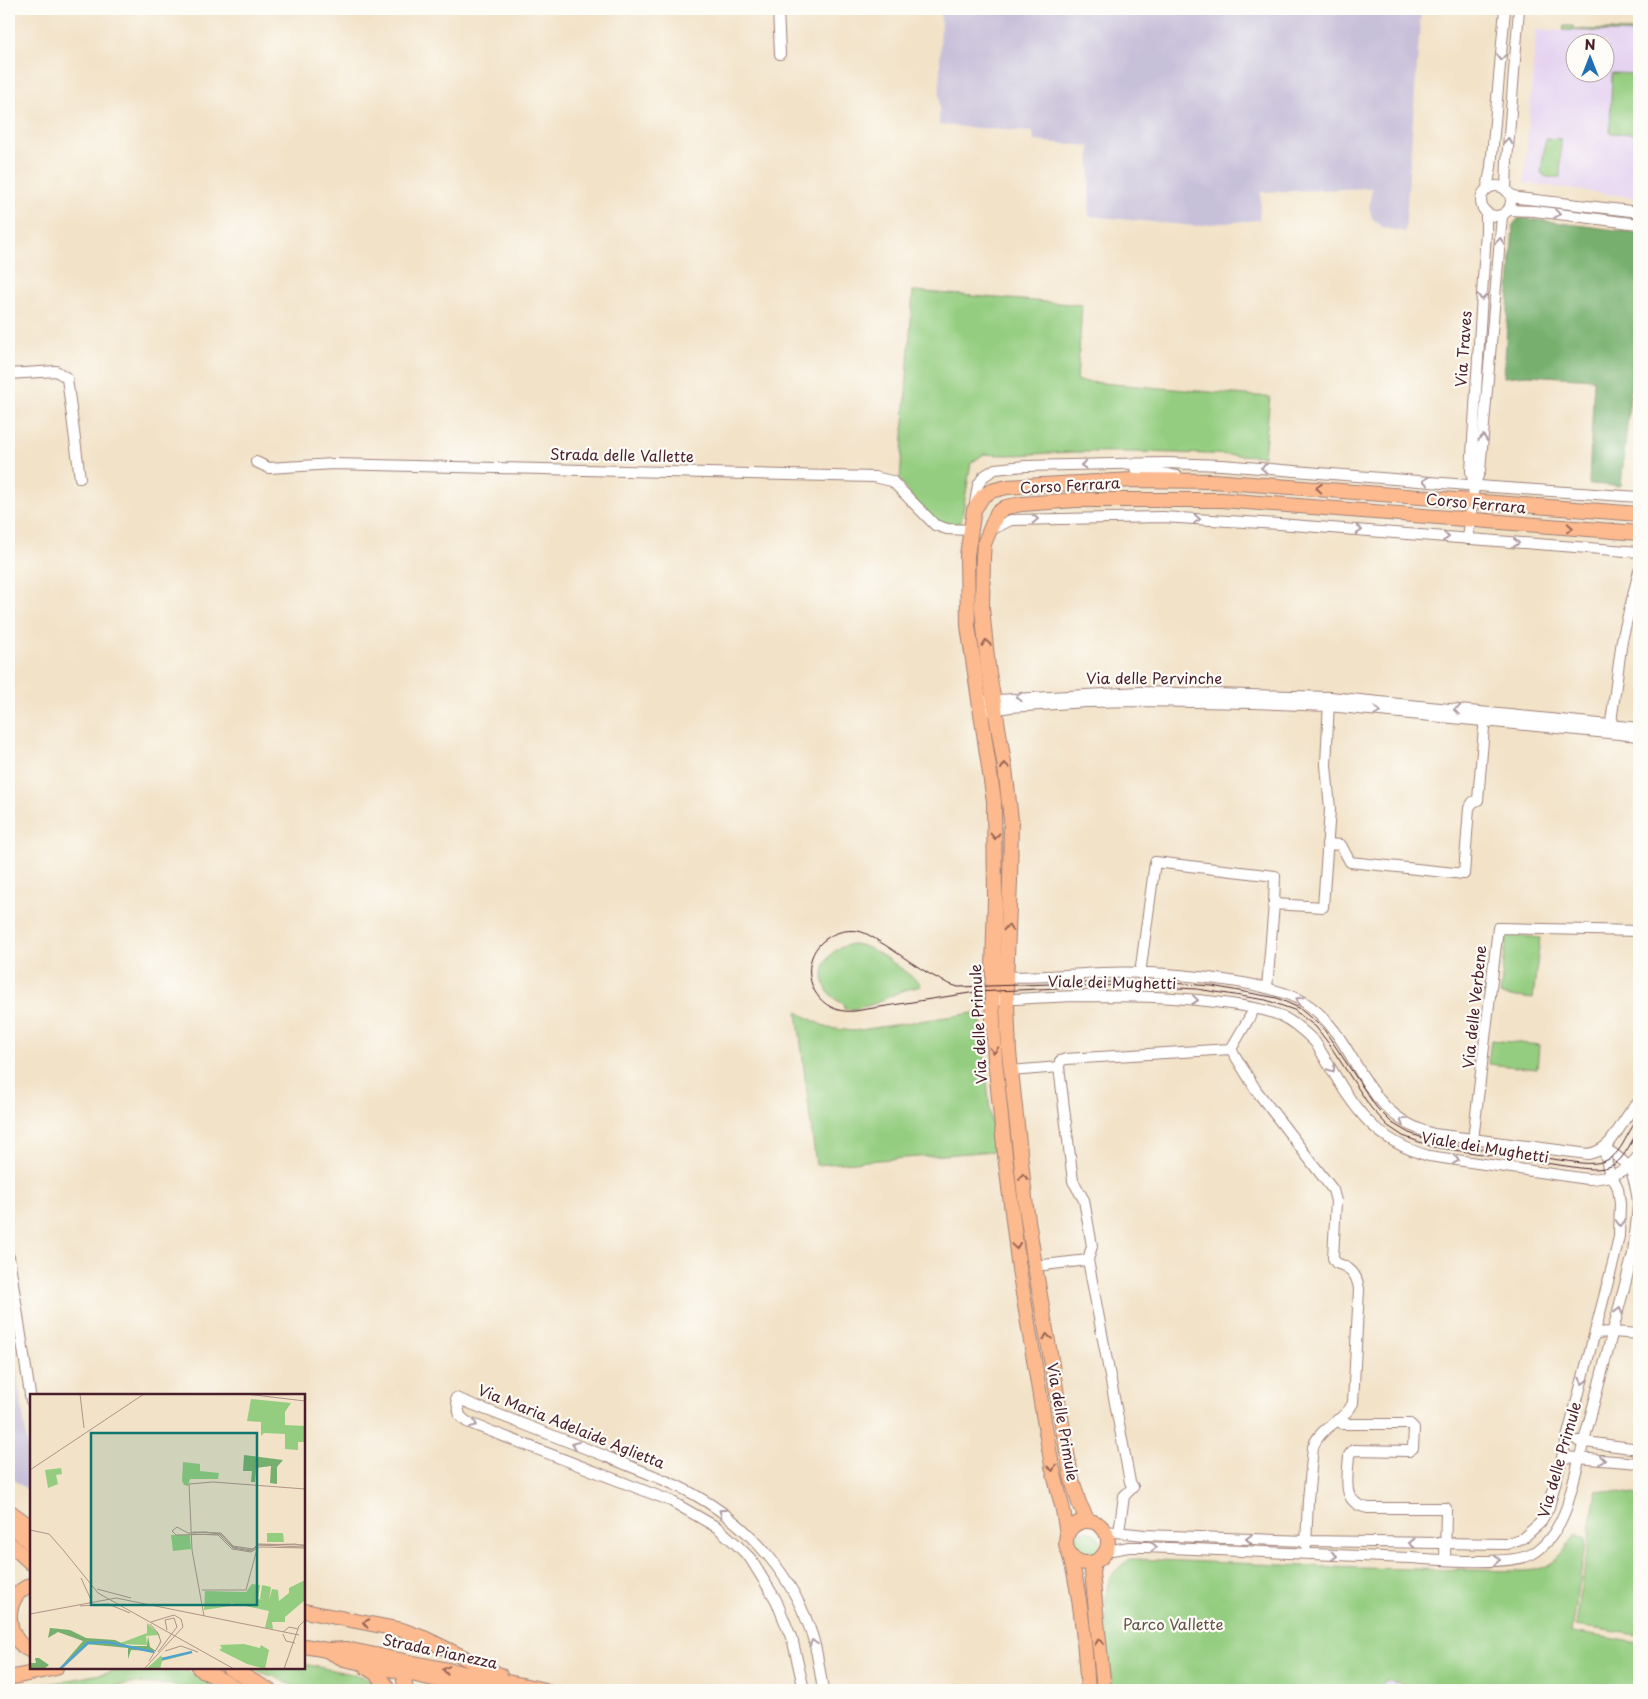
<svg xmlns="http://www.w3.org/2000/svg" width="1648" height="1699" viewBox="0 0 1648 1699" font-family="'Playpen Sans',sans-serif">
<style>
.built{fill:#e5d3f1;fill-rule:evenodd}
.industrial{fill:#c7c0d9}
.green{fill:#94cd80;stroke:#6f7656}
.forest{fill:#77b06e;stroke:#60684c}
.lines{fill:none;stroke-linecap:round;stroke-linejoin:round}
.minor-casing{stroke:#9e8079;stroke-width:12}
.major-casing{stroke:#9e8079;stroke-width:16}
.minor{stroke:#fff;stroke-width:10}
.major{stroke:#fcba8e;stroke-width:14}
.tram{stroke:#4a1f2b;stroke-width:1}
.oneway{stroke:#ae9aa0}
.oneway2{stroke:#9a6558}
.labels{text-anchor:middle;stroke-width:4.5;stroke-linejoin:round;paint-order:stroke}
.street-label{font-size:15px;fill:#4a1f2b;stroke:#fdfcf7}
.park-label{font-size:15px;fill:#605344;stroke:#fdfcf7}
.inset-river{fill:none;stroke:#50a3cb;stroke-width:2.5}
.inset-road{fill:none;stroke:#af9489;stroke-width:1}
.view{fill:#0f766e;fill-opacity:0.15;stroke:#0f766e;stroke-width:2.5}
.inset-edge{fill:none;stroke:#4a1f2b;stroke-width:2.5}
</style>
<rect width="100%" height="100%" fill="#fdfcf7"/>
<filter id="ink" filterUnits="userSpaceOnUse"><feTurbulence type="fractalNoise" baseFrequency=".02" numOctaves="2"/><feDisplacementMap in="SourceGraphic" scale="10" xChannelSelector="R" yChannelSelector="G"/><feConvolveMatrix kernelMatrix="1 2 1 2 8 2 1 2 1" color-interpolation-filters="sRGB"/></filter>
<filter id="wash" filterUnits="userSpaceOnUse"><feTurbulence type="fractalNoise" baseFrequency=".0096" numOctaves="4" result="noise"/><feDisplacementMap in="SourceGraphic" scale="20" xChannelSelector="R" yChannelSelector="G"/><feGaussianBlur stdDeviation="1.12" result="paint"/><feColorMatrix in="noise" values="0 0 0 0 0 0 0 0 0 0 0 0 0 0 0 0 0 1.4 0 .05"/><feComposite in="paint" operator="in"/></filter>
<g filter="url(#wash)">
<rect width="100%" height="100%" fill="#f2e2c7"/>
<g class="built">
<path d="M1536 30 1639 33V198L1524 183ZM1576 42H1606V72H1576Z"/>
<polygon points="1383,1680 1434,1690 1381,1690"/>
</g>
<g class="industrial">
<polygon points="941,9 1421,9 1405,232 1383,228 1372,218 1369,207 1372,188 1261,192 1259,220 1210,224 1195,226 1089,216 1090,146 1034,141 1033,132 939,125"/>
<polygon points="9,1321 31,1469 31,1492 9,1477"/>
</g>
<g class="green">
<polygon points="1564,26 1573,26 1573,29 1639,31 1639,33 1563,30"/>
<polygon points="1612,73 1639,74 1639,134 1610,133"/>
<path d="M1546 138 1561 139 1560 177C1553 177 1544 179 1541 172Z"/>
<path d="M913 291 1082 305 1077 381 1270 397 1264 456C1203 454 1141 451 1080 452 1048 452 1016 457 984 454L971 463 961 523C933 532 913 499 900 480Z"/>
<polygon points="1507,934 1540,938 1533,999 1500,995"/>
<path d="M853 944C876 946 902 970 920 983L921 986 901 991 874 1004 855 1009H844V1004C812 991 818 948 853 944Z"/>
<polygon points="797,1012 828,1028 853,1031 980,1012 994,1151 816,1165"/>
<polygon points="1491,1040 1539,1045 1537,1069 1488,1064"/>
<polygon points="1596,1490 1639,1496 1639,1635 1576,1626"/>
<circle cx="1086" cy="1546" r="15"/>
<path d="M1576 1534 1586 1538 1572 1632 1639 1643V1690H1434L1384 1680 1381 1690H1112C1110 1665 1101 1602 1109 1581 1112 1572 1123 1564 1130 1559L1358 1568 1525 1571C1552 1570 1562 1555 1576 1534Z"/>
<polygon points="304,1664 365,1677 376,1684 378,1690 302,1690 275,1677 248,1668 304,1668"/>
<polygon points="132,1668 181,1668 223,1690 198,1690 173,1685 136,1683 94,1690 17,1690"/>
</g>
<polygon class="forest" points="1522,218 1639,233 1639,345 1635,345 1621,486 1589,484 1594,379 1528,375 1504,377 1513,225 1518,219"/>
</g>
<g filter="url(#ink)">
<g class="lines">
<defs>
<g id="minor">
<polyline points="778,9 780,54"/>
<circle cx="1496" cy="201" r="15"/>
<polyline points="1487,189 1491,167 1505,9"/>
<polyline points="1506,190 1507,161 1519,9"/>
<polyline points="1510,194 1518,198 1639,212"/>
<polyline points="1509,210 1534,211 1639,224"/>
<polyline points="9,374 56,371 67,378 80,478"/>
<polyline points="256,462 269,468 333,464 874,477 892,481 935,525 947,529 970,530"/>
<polyline points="1135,468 1177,476"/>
<polyline points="1474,486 1480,471 1502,216"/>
<polyline points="974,509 978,485 984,476 995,469 1025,466 1113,464 1166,463 1222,465 1492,487 1639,497"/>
<polyline points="989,531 1011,520 1162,517 1279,524 1639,552"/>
<polyline points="1468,539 1474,486 1471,471 1486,231 1486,213"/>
<polyline points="979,701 1140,692 1330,697 1639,728"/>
<polyline points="981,712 1010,707 1086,702 1139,701 1253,703 1328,706 1639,736"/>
<polyline points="1610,730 1622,640 1639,571"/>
<polyline points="1327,844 1341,845 1350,862 1464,874 1469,808 1473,802 1478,800 1485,716"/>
<polyline points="1140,974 1155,862 1275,876 1274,904"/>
<path d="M1000 976C1031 979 1071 974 1103 973 1151 971 1264 978 1304 1002 1361 1038 1357 1114 1434 1134L1588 1154C1618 1148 1618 1120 1639 1102"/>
<polyline points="1267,988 1274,904 1323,907 1330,809 1326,765 1329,701"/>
<path d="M992 1001C1021 998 1050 997 1079 996 1125 996 1170 996 1216 1002 1236 1005 1259 1007 1279 1015 1293 1021 1304 1031 1315 1042 1348 1095 1364 1138 1429 1156L1587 1179C1608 1179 1626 1173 1639 1155"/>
<path d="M1231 1049 1256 1090 1333 1190 1336 1201 1333 1258 1336 1263C1350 1267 1357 1274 1359 1289L1353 1403C1344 1422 1320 1426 1313 1447L1308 1500 1306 1546"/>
<polyline points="1011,1071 1059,1067"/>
<polyline points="1473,1140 1498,928 1639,931"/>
<path d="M1604 1148C1632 1164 1634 1172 1638 1202"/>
<polyline points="9,1257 31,1401"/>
<polyline points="1035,1266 1088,1260"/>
<polyline points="1595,1333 1613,1332 1639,1334"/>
<path d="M1337 1420 1343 1424H1410L1414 1428 1413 1448 1409 1451 1353 1450 1349 1455C1348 1477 1340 1503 1368 1508H1446L1445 1560"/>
<polyline points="1578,1441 1639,1449"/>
<polyline points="1564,1457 1639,1463"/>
<polyline points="1105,1531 1145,1535 1306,1541 1506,1544 1523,1538 1540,1523 1549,1507 1614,1259 1619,1236 1620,1204 1618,1188 1608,1168 1604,1148"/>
<polyline points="1119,1532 1124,1496 1133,1487 1130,1482 1088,1260 1092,1246 1084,1200 1073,1181 1059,1067 1060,1061 1066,1059 1231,1049 1255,1008"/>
<path d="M1106 1551 1129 1547H1145C1233 1551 1322 1555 1411 1558 1438 1560 1510 1566 1532 1554 1550 1544 1560 1525 1567 1506L1633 1254 1639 1197"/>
<path d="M804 1690 793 1642 776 1600 750 1558 736 1544 718 1528 671 1501 467 1422 460 1416 456 1398C506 1417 555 1437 605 1456 635 1469 667 1479 695 1495 751 1526 794 1577 813 1638 818 1655 820 1673 823 1690"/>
</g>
<g id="major">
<polyline points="9,1511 31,1527"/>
<circle cx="1087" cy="1542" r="21"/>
<polyline points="1088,1521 1079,1503 1071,1476 1035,1266 1026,1207 1009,1052 1006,982 1010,882 1011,820 1005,768 988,667 982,608 983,556 984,544 997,513 1006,507 1022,504 1076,500 1222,500 1639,533"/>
<polyline points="9,1523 31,1544"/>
<polyline points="1067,1534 1063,1510 1052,1466 1044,1420 1019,1269 1005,1155 995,1060 992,1001 995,899 994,801 968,626 967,555 974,510 983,496 991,491 1007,487 1133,480 1213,481 1639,514"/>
<polyline points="9,1543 31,1563"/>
<path d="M1069 1553C1081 1593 1085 1648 1088 1690"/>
<polyline points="1094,1562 1092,1572 1104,1690"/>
<path d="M31 1585C2 1595 4 1640 31 1651"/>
<polyline points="304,1611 402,1630 424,1638 500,1675"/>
<polyline points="304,1646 327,1650 346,1649 546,1690"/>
<polyline points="328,1651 344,1659 483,1690"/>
<polyline points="401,1666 406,1690"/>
<polyline points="199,1668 239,1690"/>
<polyline points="229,1668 269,1690"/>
<path d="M367 1668C376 1673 384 1679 388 1690"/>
<polyline points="9,1678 56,1668"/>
</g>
</defs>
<use href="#minor" class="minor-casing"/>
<use href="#major" class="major-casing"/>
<use href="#minor" class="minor"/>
<use href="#major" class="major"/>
<path class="tram" d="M1639 1117C1619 1143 1622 1167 1581 1163L1437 1143 1409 1133 1392 1123 1376 1107 1323 1028 1299 1008 1277 998 1212 986 1144 981 958 987C934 980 907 959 885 945 876 940 868 933 858 931 845 929 832 933 822 942 802 960 807 995 831 1007 840 1012 851 1012 861 1010L976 992 1122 985 1197 989 1266 1000 1294 1010 1316 1027 1329 1044 1371 1108 1388 1126 1403 1136 1433 1147 1580 1168C1620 1173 1621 1159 1639 1129"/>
</g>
<defs><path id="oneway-chevron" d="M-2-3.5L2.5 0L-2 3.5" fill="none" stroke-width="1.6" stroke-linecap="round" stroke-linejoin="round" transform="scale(1.25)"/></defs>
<g class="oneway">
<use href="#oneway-chevron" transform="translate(1501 57) rotate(95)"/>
<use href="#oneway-chevron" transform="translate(1508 141) rotate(-85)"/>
<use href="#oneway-chevron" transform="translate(1557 214) rotate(7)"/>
<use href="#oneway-chevron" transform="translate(1500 241) rotate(-85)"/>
<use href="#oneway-chevron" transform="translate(1482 297) rotate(94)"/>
<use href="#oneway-chevron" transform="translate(1483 438) rotate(-85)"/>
<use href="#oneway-chevron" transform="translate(1084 465) rotate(178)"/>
<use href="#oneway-chevron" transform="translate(1264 468) rotate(-176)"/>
<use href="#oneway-chevron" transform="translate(1426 481) rotate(-175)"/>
<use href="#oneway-chevron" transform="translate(1035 519) rotate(-1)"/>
<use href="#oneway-chevron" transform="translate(1197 519) rotate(3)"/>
<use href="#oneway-chevron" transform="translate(1359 530) rotate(4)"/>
<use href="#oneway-chevron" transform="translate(1446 537) rotate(5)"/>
<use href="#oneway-chevron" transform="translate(1516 543) rotate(4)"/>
<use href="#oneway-chevron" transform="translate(1019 697) rotate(177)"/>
<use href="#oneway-chevron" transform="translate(1457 710) rotate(-174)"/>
<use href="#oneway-chevron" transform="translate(1377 711) rotate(6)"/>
<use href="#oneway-chevron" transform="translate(1195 1000) rotate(6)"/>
<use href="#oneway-chevron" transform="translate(1299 1000) rotate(-151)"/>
<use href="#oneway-chevron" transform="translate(1332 1069) rotate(58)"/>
<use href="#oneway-chevron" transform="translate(1403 1121) rotate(-147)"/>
<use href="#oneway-chevron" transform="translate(1456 1160) rotate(8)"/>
<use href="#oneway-chevron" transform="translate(1620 1223) rotate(94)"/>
<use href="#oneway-chevron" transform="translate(1619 1311) rotate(-76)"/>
<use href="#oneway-chevron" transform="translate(1583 1381) rotate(104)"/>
<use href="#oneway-chevron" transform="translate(474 1424) rotate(22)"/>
<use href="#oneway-chevron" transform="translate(575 1445) rotate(-158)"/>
<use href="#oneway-chevron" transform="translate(1602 1460) rotate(4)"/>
<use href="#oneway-chevron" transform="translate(722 1512) rotate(-144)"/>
<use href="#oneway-chevron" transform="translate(1249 1539) rotate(-178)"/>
<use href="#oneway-chevron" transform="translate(1412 1543) rotate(-179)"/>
<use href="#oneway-chevron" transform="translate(1154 1547) rotate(3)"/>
<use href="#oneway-chevron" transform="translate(1334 1556) rotate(2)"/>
<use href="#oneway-chevron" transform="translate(1497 1560) rotate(1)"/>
<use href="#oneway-chevron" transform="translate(813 1643) rotate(-106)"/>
</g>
<g class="oneway2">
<use href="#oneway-chevron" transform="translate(1319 488) rotate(-176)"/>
<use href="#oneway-chevron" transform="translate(1570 528) rotate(5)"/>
<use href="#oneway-chevron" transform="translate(986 643) rotate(-97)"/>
<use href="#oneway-chevron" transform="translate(1005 766) rotate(-98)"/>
<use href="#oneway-chevron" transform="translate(995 836) rotate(89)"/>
<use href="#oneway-chevron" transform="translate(1008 928) rotate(-87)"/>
<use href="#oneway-chevron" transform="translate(994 1050) rotate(88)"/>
<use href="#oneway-chevron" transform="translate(1023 1177) rotate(-97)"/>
<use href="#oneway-chevron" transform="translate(1016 1246) rotate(82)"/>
<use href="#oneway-chevron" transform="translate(1047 1337) rotate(-100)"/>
<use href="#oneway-chevron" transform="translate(1052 1468) rotate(78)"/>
<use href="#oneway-chevron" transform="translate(366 1623) rotate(-168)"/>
<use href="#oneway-chevron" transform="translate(1099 1642) rotate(-96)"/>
<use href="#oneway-chevron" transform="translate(446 1670) rotate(-169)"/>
</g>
</g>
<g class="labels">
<g class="street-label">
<text transform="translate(1464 349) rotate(-86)" y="5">Via Traves</text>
<text transform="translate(622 456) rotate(1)" y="5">Strada delle Vallette</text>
<text transform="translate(1070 486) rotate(-3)" y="5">Corso Ferrara</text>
<text transform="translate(1476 504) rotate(5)" y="5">Corso Ferrara</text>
<text x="1154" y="684">Via delle Pervinche</text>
<text transform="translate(1112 983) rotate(1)" y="5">Viale dei Mughetti</text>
<text transform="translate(1475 1007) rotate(-84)" y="5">Via delle Verbene</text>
<text transform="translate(979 1024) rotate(-93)" y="5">Via delle Primule</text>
<text transform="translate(1485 1148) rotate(9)" y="5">Viale dei Mughetti</text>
<text transform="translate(1062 1422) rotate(80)" y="5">Via delle Primule</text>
<text transform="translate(571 1427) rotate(22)" y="5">Via Maria Adelaide Aglietta</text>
<text transform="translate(1560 1460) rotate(-74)" y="5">Via delle Primule</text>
<text transform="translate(440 1652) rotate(12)" y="5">Strada Pianezza</text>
</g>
<g class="park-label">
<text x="1173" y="1630">Parco Vallette</text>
</g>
</g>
<g transform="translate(30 1394)">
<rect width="275" height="275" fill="#f2e2c7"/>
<path d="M221 5 261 9 255 18V31L275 32V48H268V56L255 55V40L234 39 231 42V28L217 27ZM153 68 170 70V77L189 79 188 85H160L158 92 154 91 152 87ZM31 74 32 80 26 81 28 90 18 94 15 76ZM237 139H253L254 148H237ZM141 141H160L161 155 143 157ZM275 186V206L255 223V228H242L243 235 235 234 239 217 201 209 200 212 174 216 175 197 216 198 222 190 230 191 228 205 222 204 234 206 230 205 232 191 241 193 239 206 242 195 248 196 249 207 259 199V194ZM117 229 129 240 130 249 126 257 130 247 128 241 116 242 117 251 88 250 117 239ZM214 250 230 254 231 251 239 256 235 275 217 270 189 256 192 254 190 251ZM135 258 131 262 134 265 159 260 132 267 130 275H116Z" fill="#94cd80"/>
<path d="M214 61 253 66 247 73V90L240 89 241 72 226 74 225 88H221L222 77H213ZM20 234 40 236 56 244 85 246 98 252H117L118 242 120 253 126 257 101 256 98 265V254L56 250 29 275 53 247 28 238 18 244ZM5 264H9L19 271 14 275H0V269H6Z" fill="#77b06e"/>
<path class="inset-river" d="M132 265 162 258M30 275 58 249 77 248 124 258"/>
<path class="inset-road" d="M50 0 54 34M216 0 275 7M0 76 114 0M0 136 19 140 34 157M163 138 191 139 203 152 223 155M162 140 188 141 202 155 221 158 230 153 275 154M275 152 265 150 229 151 221 156 203 153 194 143 190 140 176 138 158 139 147 133 142 137 146 141 189 140 203 154 221 157 229 151 275 153M223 155 228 150 275 151M34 157 68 199 204 275M51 184 62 208M67 195 101 204M172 196H216L227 155M50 212 78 210 100 219M0 220 86 204 269 241M174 222 162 156 159 90 183 88 275 95M253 238 259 233 268 235M253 240 256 247 265 249M135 257 151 252 168 258M128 258 147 233 144 224 135 226 137 236M119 267 131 248 128 239 120 230M114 275 153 233 151 225 144 221 121 228M254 275 269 232 275 226"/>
<path class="view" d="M61 39H227V211H61Z"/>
<rect width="275" height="275" class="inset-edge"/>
</g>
<rect width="1648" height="1699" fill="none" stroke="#fdfcf7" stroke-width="30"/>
<g transform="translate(1590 58)"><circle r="24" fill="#fdfcf7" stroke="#b5a4a5"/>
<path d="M0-4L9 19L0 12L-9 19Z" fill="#1f6fb2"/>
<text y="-8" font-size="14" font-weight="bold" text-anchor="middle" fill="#4a1f2b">N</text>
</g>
</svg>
